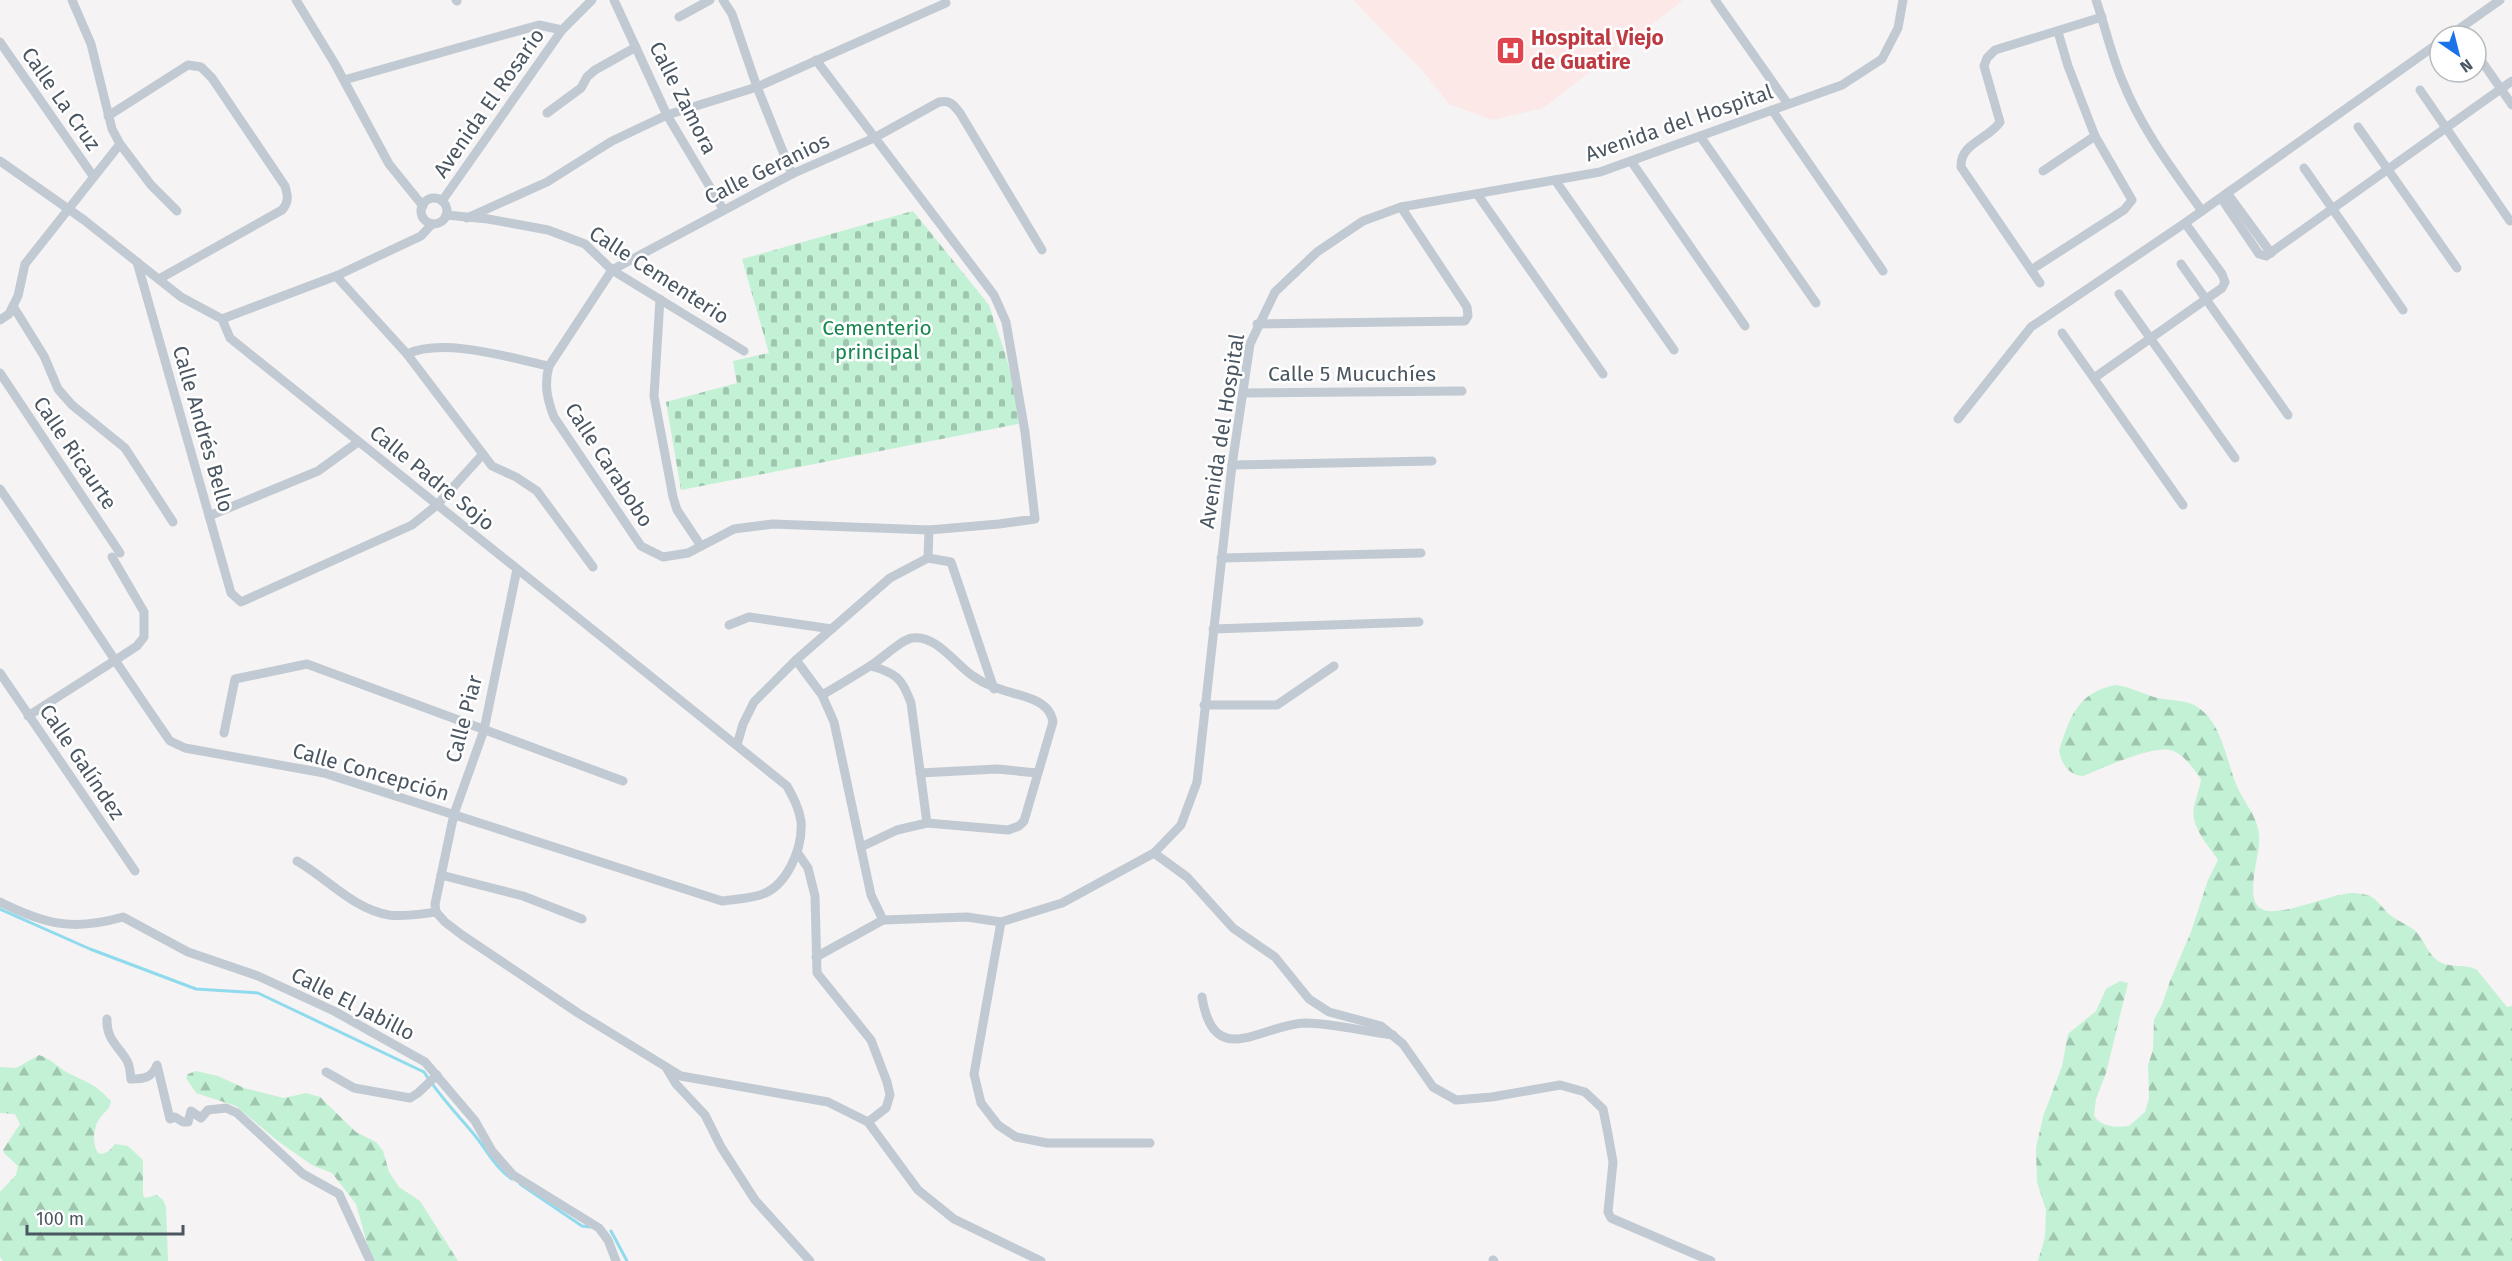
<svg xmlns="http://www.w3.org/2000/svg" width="2512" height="1261" viewBox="0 0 2512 1261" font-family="'Fira Sans',sans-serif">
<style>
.medical{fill:#fce8e6}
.forest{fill:url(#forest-firs)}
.cemetery{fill:url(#cemetery-stones)}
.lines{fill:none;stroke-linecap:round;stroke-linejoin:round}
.stream{stroke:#90daee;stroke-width:3}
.street{stroke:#c1cad2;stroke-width:9}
.labels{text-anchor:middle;stroke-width:5;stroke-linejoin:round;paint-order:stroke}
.health-label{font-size:21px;font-weight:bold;fill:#be3a42;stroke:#fff;text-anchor:start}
.street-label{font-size:21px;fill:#4a5661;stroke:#fff}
.park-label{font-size:21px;fill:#17864f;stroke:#fff}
</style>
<defs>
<pattern id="forest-firs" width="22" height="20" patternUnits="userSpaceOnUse" patternTransform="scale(1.5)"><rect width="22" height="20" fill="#c3f1d5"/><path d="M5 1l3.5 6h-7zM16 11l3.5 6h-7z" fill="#a0c6b0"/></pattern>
<pattern id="cemetery-stones" width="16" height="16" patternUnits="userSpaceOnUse" patternTransform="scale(1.5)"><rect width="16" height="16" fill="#c3f1d5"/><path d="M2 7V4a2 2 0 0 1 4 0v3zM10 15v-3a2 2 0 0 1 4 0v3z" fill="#a0c6b0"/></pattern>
</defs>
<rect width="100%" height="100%" fill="#f5f3f3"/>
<polygon class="medical" points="1353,0 1681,0 1682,1 1543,108 1493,120 1449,104 1422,70"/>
<g class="forest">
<path d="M2115 685C2128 686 2141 693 2154 697 2167 701 2182 699 2194 705 2221 719 2226 759 2236 784 2244 804 2261 819 2259 842 2259 857 2245 898 2260 908 2276 920 2329 894 2352 893 2357 893 2365 894 2370 896 2378 900 2383 909 2390 915 2400 923 2411 925 2419 935 2425 943 2429 955 2438 961 2451 969 2465 963 2477 970L2507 1007 2512 1006V1261H2038L2045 1237 2046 1210 2037 1182 2036 1148 2043 1117 2062 1066 2068 1034 2096 1011 2106 989 2120 981 2128 983 2106 1073 2096 1099 2094 1116C2102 1127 2116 1128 2129 1126L2145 1112 2149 1098 2148 1065 2153 1050 2154 1019 2162 1005 2170 981 2191 932 2208 880 2218 860C2208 844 2190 827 2194 807 2196 797 2200 789 2201 779 2193 768 2183 753 2170 750 2150 746 2103 768 2083 776 2069 775 2062 765 2059 751 2070 717 2077 693 2115 685Z"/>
<path d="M39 1055C52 1059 59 1069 72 1075 91 1084 96 1085 111 1101 110 1110 104 1112 100 1118 93 1127 92 1144 98 1153L102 1154 109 1151 115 1144 128 1146 143 1160V1195L145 1198 157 1195 163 1200 166 1207 168 1261H3L0 1257V1192L16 1175 18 1166 4 1153 3 1150 20 1124 15 1114 0 1113V1067L16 1068Z"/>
<polygon points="196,1071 218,1076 244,1088 284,1098 306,1093 320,1097 356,1132 376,1142 383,1151 389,1172 399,1187 420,1201 458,1261 372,1261 356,1204 332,1173 312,1165 279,1142 236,1106 196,1093 186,1078 188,1074"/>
</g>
<polygon class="cemetery" points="913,211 989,305 1006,356 1023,423 681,490 666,402 737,383 733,361 769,353 742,259"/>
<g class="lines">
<g class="stream">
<path d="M0 909 90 949 196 989 258 993 424 1072C438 1094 455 1112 472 1132 486 1148 494 1167 512 1179"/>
<polyline points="520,1184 582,1226 590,1227"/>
<polyline points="611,1231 627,1261"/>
</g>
<g class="street">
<polyline points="72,0 91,44 112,129 120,144 151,185 177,211"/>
<polyline points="296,0 335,64 389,164 423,206"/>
<polyline points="456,0 457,1"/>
<polyline points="614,0 667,115 723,209"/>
<polyline points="723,0 732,14 757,87 792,174"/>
<polyline points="1715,0 1788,104"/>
<path d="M2096 0C2105 26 2111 54 2122 80 2141 128 2172 169 2202 211"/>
<polyline points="679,17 710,0"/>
<polyline points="2449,36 2500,0"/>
<polyline points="0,42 93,176"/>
<polyline points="2476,53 2512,105"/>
<path d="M816 60 994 295 1006 322 1025 432 1035 519 999 524 929 530 773 524 734 529 688 553 663 557 641 546 554 417C547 399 544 384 549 366L612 270 792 174 874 138 939 102C950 100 953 104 960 113L1042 250"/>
<polyline points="344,80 539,25 562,30"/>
<polyline points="2420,90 2510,221"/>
<polyline points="1772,110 1883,271"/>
<polyline points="547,113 581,88 587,77 595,70 636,47"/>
<path d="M108 116 188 65 201 67 212 78 285 186C288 196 289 202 282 210L159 279"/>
<polyline points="2358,127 2457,268"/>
<polyline points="1700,136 1816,303"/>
<path d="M0 161 84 220 181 297 222 319 230 338 787 786C793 797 799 808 801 821 803 848 787 887 760 895 748 899 735 899 722 901L324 773 185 748 170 741C112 658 58 572 0 489"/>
<polyline points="1631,161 1745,326"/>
<polyline points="2304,168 2403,310"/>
<polyline points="2043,171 2095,136"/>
<polyline points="1555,180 1674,350"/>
<polyline points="2227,193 2271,253"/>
<polyline points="1477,194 1603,374"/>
<polyline points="2221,198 2259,254 2266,256 2512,81"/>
<circle cx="434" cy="211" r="13"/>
<polyline points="442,201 562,30 592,0"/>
<polyline points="446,215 488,219 548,230 585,244 612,270 744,351"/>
<polyline points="467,218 547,182 612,141 667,115 757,87 946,3"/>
<polyline points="137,262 231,593 241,602 412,525 437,505 483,454"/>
<polyline points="2181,264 2288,415"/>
<polyline points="2031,270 2124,210 2132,200 2095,136 2068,66 2058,32"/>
<polyline points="336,276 407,354 492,466 516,477 537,491 593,567"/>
<path d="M2040 283 1961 167C1960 143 1989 139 2000 122L1984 66 1987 58 1995 50 2102 17"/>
<polyline points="2119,294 2235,458"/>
<polyline points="660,299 654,396 673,497 677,510 701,546"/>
<polyline points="13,306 44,356 58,389 72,405 125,448 173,522"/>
<polyline points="222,319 336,276 421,236 432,224"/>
<polyline points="0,320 9,314 18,296 25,264 120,144"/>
<polyline points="1257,324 1465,321 1468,316 1467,307 1401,207"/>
<polyline points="2062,333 2183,505"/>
<path d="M407 354C443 337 511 358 549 366"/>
<polyline points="0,373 120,553"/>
<polyline points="2094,378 2222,288 2225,282 2222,274 2185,223"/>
<polyline points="1243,393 1462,391"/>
<polyline points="1958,419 2031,327 2185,223 2440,42"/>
<polyline points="1232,465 1432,461"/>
<polyline points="209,516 318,471 358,442"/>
<polyline points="928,558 929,530"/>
<polyline points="1221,558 1421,553"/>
<polyline points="729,625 749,617 832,629"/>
<polyline points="1213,629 1419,622"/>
<polyline points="796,660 822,695 834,722 871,895 883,920"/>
<path d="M871 666C896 673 902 678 911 703L927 823"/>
<polyline points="0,673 135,871"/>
<path d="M822 695C838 686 854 676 870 666 881 660 900 640 912 638 936 634 955 664 973 676 991 689 1009 691 1029 698 1041 702 1051 709 1053 722L1024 821 1019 826 1008 830 927 823 897 830 861 847"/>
<polyline points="1204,705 1277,705 1334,666"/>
<polyline points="28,716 114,661 137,646 144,637 144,612 112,557"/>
<polyline points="224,733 235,679 307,664 623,781"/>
<polyline points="737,745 743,724 754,702 796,660 890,578 928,558 951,562 994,689"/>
<polyline points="920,773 997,769 1037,773"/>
<polyline points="797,852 808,868 815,896 817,973 871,1040 887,1082 890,1095 886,1108 868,1122"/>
<polyline points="1154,853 1187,877 1233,928 1275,957 1309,999 1329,1012 1381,1026 1403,1044 1433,1087 1456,1100 1492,1097 1560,1085 1585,1092 1603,1109 1608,1134 1613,1162 1608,1212 1611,1218 1711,1261"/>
<path d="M297 861C327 878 353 909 389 915 404 917 421 914 436 912"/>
<polyline points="441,875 523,896 582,919"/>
<path d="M0 902C46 925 74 931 123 917L188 952 258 976 334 1011 425 1062 475 1121 492 1151 513 1175 599 1228 608 1240 616 1261"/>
<polyline points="436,912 445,922 462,935 578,1013 681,1076 828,1102 868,1122 918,1190 954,1219 1041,1261"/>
<polyline points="436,912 435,904 454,814 484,730 517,569"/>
<polyline points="1001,922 974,1074 981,1103 998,1125 1016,1137 1047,1143 1150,1143"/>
<polyline points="816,957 883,920 967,917 1001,922 1062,903 1154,853 1181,825 1197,782 1232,465 1250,344 1275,292 1317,252 1363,221 1401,207 1600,172 1842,85 1882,59 1898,28 1903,0"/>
<path d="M1202 997C1214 1072 1261 1024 1306 1023 1330 1023 1368 1032 1393 1035"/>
<path d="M107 1019C106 1038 117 1045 126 1059 130 1064 130 1072 131 1079 144 1079 152 1078 157 1065L170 1119 175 1117 183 1122H188L191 1111 201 1118 208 1110 226 1108 237 1113 303 1174 339 1194 370 1261"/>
<polyline points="667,1069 676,1084 705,1115 721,1147 755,1200 810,1261"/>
<polyline points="326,1072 354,1088 410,1098 418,1093 437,1075"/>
<polyline points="1493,1260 1494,1261"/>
</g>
</g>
<defs>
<symbol id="hospital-square" viewBox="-11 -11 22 22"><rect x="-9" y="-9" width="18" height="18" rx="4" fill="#e0444e" stroke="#fff"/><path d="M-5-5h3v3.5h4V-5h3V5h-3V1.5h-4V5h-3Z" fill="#fff"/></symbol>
</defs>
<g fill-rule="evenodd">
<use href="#hospital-square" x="1494" y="34" width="33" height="33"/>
</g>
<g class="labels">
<g class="health-label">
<text x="1531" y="45">Hospital Viejo<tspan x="1531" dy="24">de Guatire</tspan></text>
</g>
<g class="street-label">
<text transform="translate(683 98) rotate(63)" y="7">Calle Zamora</text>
<text transform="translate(61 99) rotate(55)" y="7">Calle La Cruz</text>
<text transform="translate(489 103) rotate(-55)" y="7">Avenida El Rosario</text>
<text transform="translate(1679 123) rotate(-19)" y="7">Avenida del Hospital</text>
<text transform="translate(767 169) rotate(-26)" y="7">Calle Geranios</text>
<text transform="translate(659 275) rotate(33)" y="7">Calle Cementerio</text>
<text x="1352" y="381">Calle 5 Mucuchíes</text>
<text transform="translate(203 429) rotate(74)" y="7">Calle Andrés Bello</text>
<text transform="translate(1222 431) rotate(-81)" y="7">Avenida del Hospital</text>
<text transform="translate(75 453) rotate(56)" y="7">Calle Ricaurte</text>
<text transform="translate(609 465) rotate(57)" y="7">Calle Carabobo</text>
<text transform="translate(432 478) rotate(39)" y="7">Calle Padre Sojo</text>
<text transform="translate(464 719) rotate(-75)" y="7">Calle Piar</text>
<text transform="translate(82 762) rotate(56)" y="7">Calle Galíndez</text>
<text transform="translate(371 772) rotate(16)" y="7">Calle Concepción</text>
<text transform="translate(353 1004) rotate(27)" y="7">Calle El Jabillo</text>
</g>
<g class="park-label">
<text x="877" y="335">Cementerio<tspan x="877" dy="24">principal</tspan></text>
</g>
</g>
<g transform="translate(2458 54) rotate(145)"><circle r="28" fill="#ffffff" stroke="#b7bbc0" stroke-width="1.5"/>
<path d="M0-4.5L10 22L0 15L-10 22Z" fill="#1a73e8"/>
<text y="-9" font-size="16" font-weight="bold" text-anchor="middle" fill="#4a5661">N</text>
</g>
<path d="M27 1225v9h156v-9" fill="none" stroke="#4a5661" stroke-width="3"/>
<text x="36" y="1225" font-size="18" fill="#4a5661" stroke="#ffffff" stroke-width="4.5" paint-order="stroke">100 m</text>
</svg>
